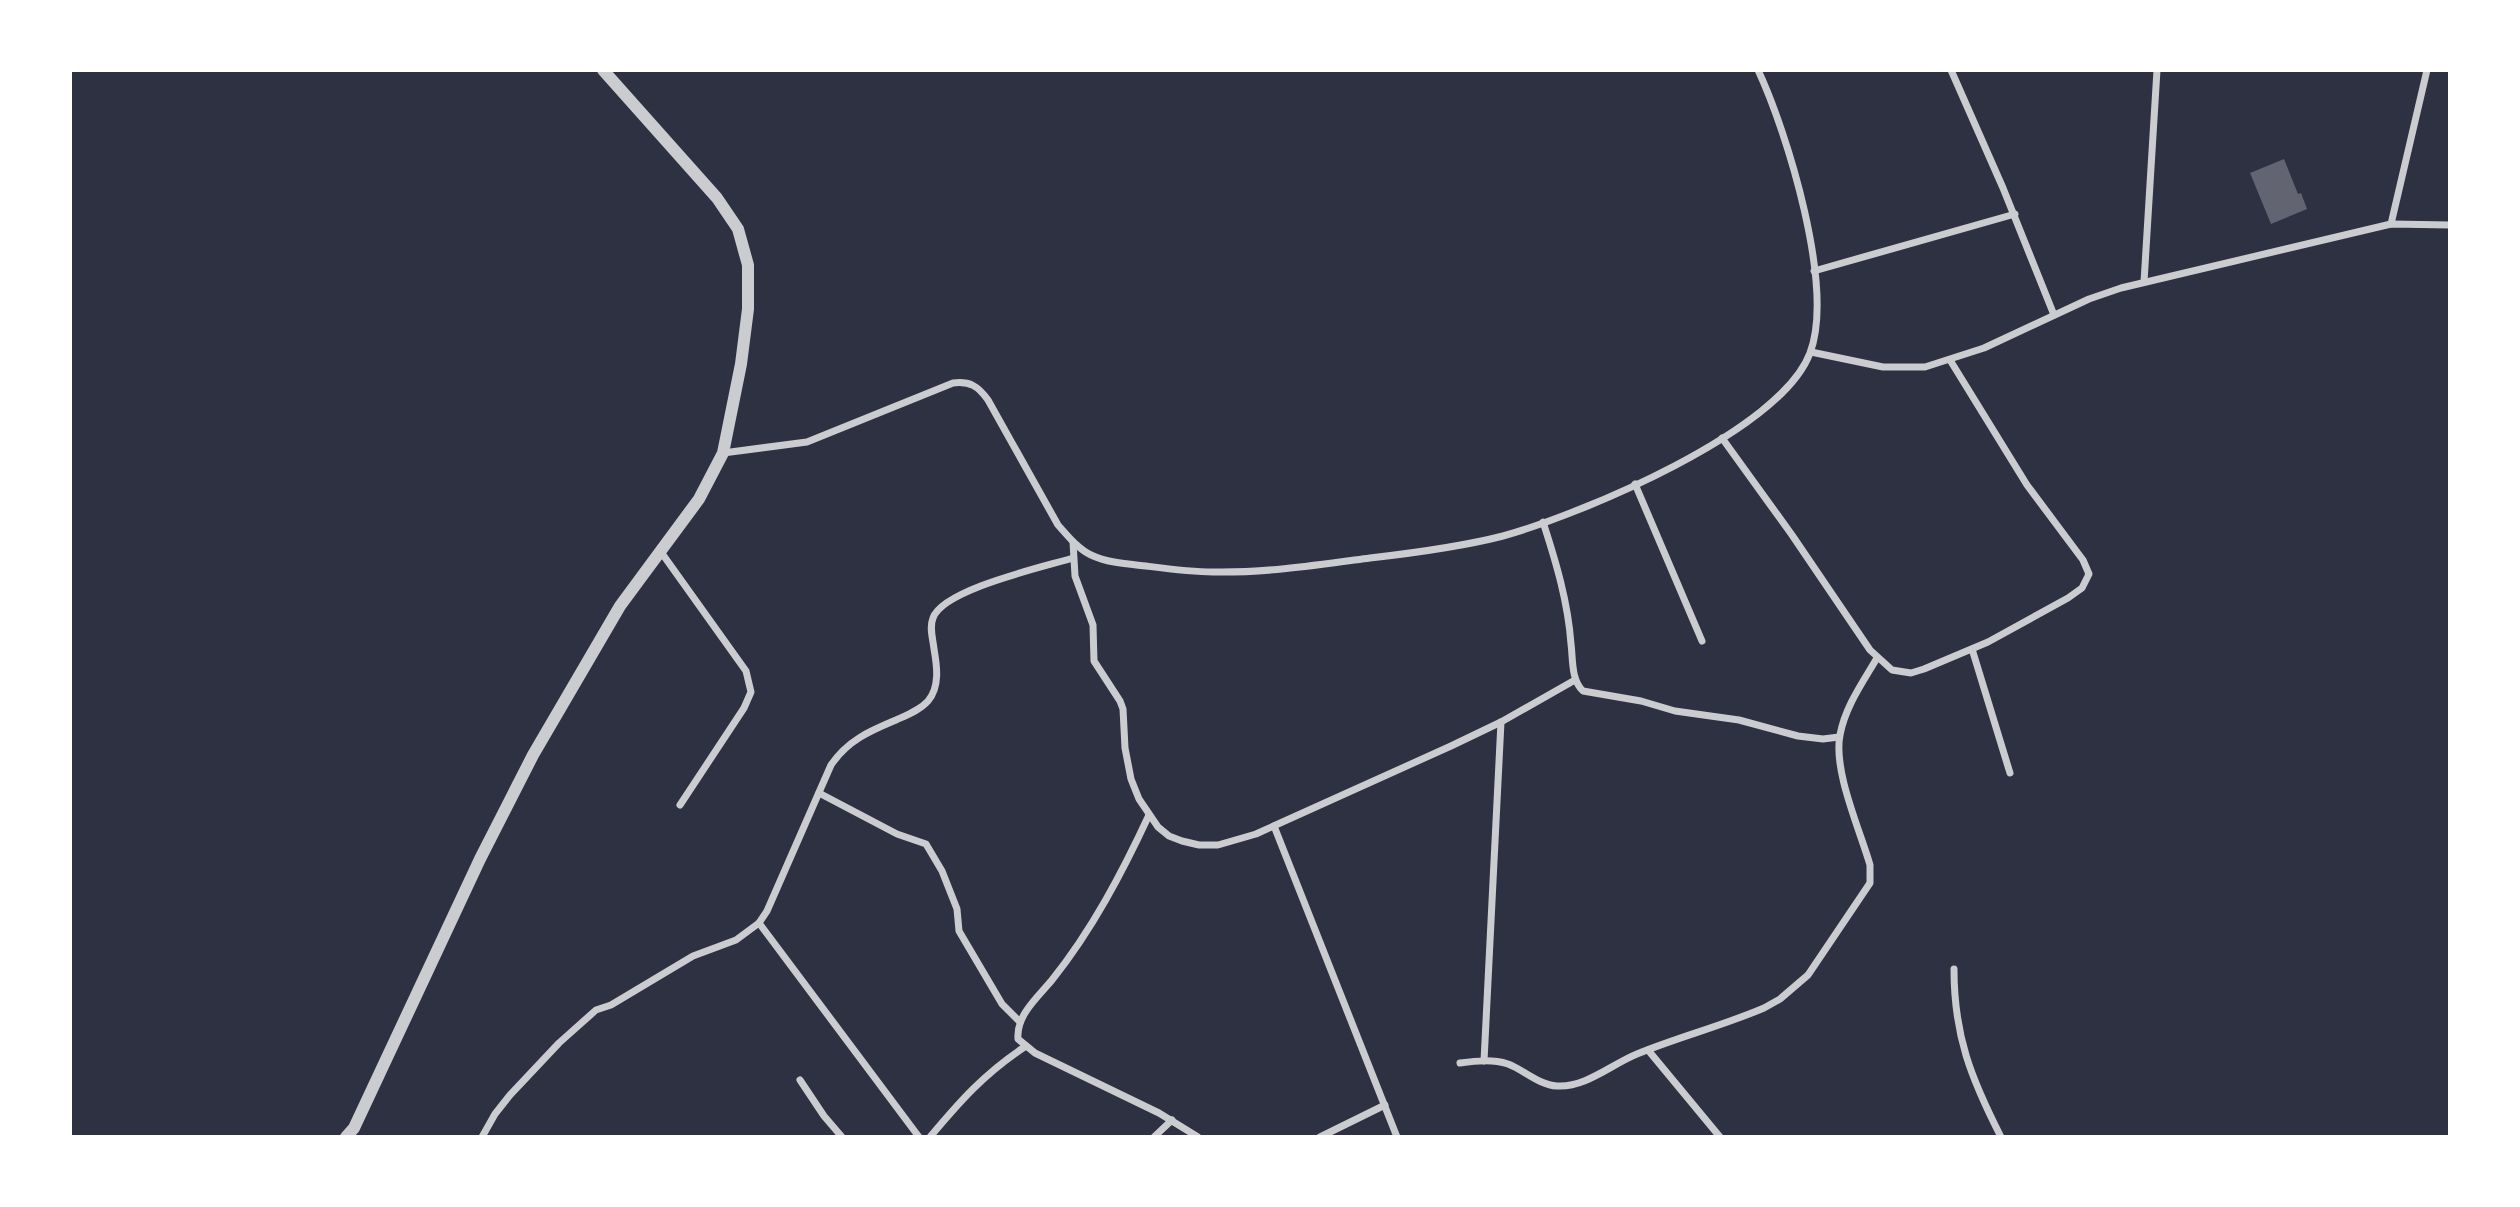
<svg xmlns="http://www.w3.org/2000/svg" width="2520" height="1207" viewBox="0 0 2520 1207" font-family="Lato,sans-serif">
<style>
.building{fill:#626471}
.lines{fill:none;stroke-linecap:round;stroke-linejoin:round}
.minor{stroke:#caccd0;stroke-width:7}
.tertiary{stroke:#caccd0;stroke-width:12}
</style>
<rect width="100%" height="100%" fill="#2d3142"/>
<polygon class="building" points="2284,159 2298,194 2301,193 2307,209 2271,224 2250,173"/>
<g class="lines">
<g class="minor">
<polyline points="1951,70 2003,188 2054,315"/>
<polyline points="2391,224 2427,70"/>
<polyline points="1814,271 2015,214"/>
<polyline points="2144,282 2157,70"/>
<polyline points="1811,352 1883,367 1925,367 1984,348 2089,299 2121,288 2391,224 2450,225"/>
<polyline points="1722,438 1792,535 1870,650 1892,670 1911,673 1924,669 1988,642 2068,598 2082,588 2089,574 2083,560 2027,485 1950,360"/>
<path d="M723 453 807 442 953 383C970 381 978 386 988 400L1058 525C1068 536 1078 549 1091 555 1108 563 1128 564 1146 566 1169 569 1191 572 1213 572 1266 573 1318 565 1370 558 1414 553 1460 547 1503 536 1582 514 1781 431 1810 353 1835 287 1787 132 1758 70"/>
<polyline points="1635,484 1702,641"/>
<path d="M1543 522C1556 562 1568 602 1571 644 1573 659 1571 680 1583 691L1641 701 1675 711 1739 720 1798 736 1823 739 1839 737"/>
<polyline points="1073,542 1075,576 1093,625 1094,661 1120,701 1123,709 1125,748 1131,779 1139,799 1158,827 1169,836 1182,841 1199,845 1218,845 1256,834 1451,746 1501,722 1575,680"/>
<polyline points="661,552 746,671 751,692 744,708 680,805"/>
<polyline points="1972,649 2010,773"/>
<polyline points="819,793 897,834 926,844 942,871 957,909 959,931 1002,1004 1020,1022"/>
<path d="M1149 815C1122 873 1092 930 1052 980 1038 997 1016 1015 1018 1039L1035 1053 1159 1113 1198 1137"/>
<polyline points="1274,826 1397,1137"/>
<polyline points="759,923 919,1137"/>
<path d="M1954 969C1954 1036 1971 1078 2001 1137"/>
<polyline points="1648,1050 1720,1137"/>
<polyline points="1484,1061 1501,722"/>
<path d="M1460 1063C1476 1061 1492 1059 1508 1064 1524 1070 1539 1085 1557 1086 1585 1088 1612 1064 1637 1054 1678 1037 1722 1026 1764 1008L1780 999 1808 975 1870 883V865C1860 830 1833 771 1840 735 1845 707 1863 682 1877 658"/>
<polyline points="800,1080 824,1116 842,1137"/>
<path d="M482 1137 495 1114 510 1095 559 1043 596 1010 611 1005 693 956 736 940 759 923 767 911 831 765C848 740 870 731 896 720 907 715 920 710 928 701 940 687 937 666 934 649 933 639 929 628 933 618 943 589 1044 567 1073 558"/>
<path d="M930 1137C961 1100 985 1073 1026 1046"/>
<polyline points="1154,1137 1172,1120"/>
<polyline points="1320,1137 1385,1105"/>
</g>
<polyline class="tertiary" points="346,1137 354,1128 480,859 533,755 620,606 699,499 723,453 741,364 748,309 748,265 738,229 717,198 603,70"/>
</g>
<rect width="2520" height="1207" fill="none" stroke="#ffffff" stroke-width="144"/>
</svg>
